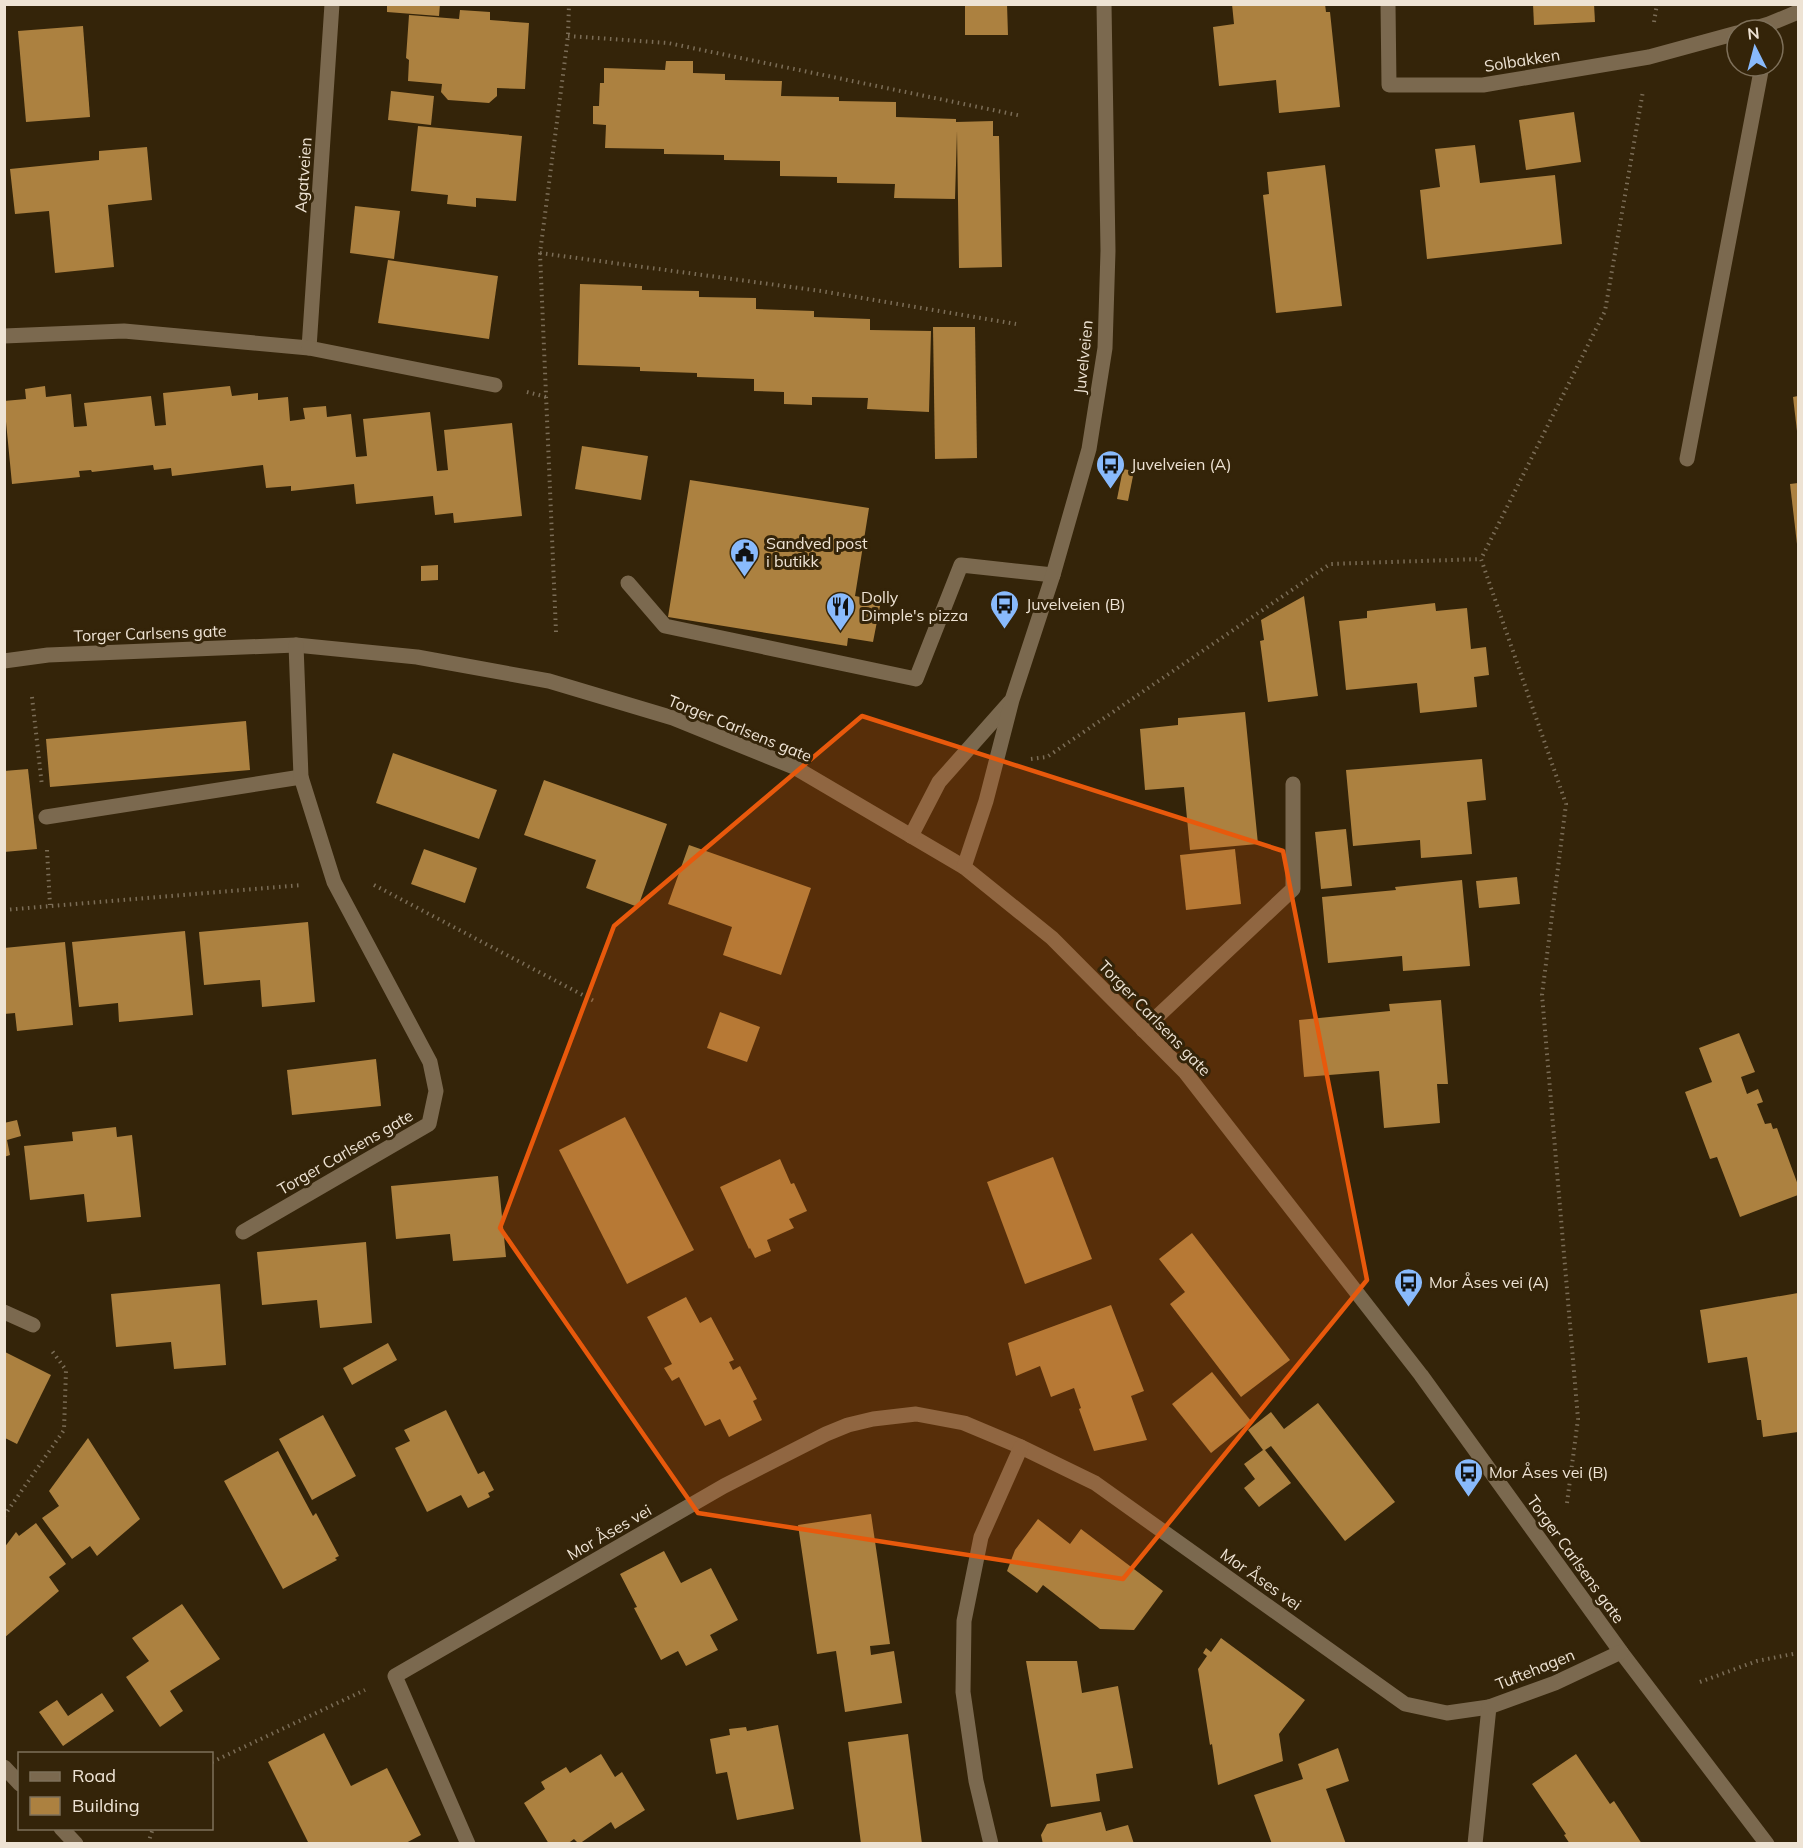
<svg xmlns="http://www.w3.org/2000/svg" width="1803" height="1848" viewBox="0 0 1803 1848" font-family="Mulish,sans-serif">
<style>
.building{fill:#ac8140}
.lines{fill:none;stroke-linecap:round;stroke-linejoin:round}
.path{stroke:#7b6d57;stroke-width:4;stroke-dasharray:1.5 4.5;stroke-linecap:butt}
.minor{stroke:#7b694f;stroke-width:15}
.marked{fill:#e8590c;fill-opacity:0.2;stroke:#e8590c;stroke-width:4.5;stroke-linejoin:round}
.labels{text-anchor:middle;stroke-width:6;stroke-linejoin:round;paint-order:stroke}
.street-label{font-size:16px;fill:#eee3d4;stroke:#342409}
.poi-label{font-size:16px;fill:#eee3d4;stroke:#342409;text-anchor:start}
</style>
<rect width="100%" height="100%" fill="#342409"/>
<g class="building">
<polygon points="387,4 440,4 439,16 387,12"/>
<polygon points="965,4 1007,4 1008,35 965,35"/>
<polygon points="1232,4 1325,4 1326,12 1330,12 1340,107 1279,113 1276,80 1219,86 1213,27 1234,24"/>
<polygon points="1533,4 1594,4 1595,22 1534,25"/>
<polygon points="460,10 490,12 490,20 529,23 525,89 497,88 497,96 489,103 448,100 441,92 442,84 408,81 409,60 406,58 409,15 459,19"/>
<polygon points="83,26 90,117 26,122 18,31"/>
<polygon points="666,61 693,61 693,73 725,74 725,80 782,81 781,96 839,97 839,101 896,102 896,117 956,119 956,122 993,121 993,136 999,136 1002,267 959,268 957,131 955,199 894,198 895,184 837,183 837,177 780,176 780,161 724,160 724,155 664,154 664,149 605,148 606,125 593,124 593,106 599,106 600,83 604,83 604,68 665,70"/>
<polygon points="391,91 434,96 431,125 388,120"/>
<polygon points="1574,112 1581,162 1526,170 1519,120"/>
<polygon points="418,126 522,136 516,201 476,198 476,207 447,204 448,195 411,191"/>
<polygon points="1475,145 1480,183 1555,175 1562,244 1427,259 1420,190 1440,187 1435,149"/>
<polygon points="147,147 152,200 108,205 114,267 55,273 49,211 15,214 10,169 99,160 99,151"/>
<polygon points="1325,165 1342,306 1276,313 1263,195 1269,194 1267,172"/>
<polygon points="355,206 400,211 394,259 350,253"/>
<polygon points="388,260 498,276 489,339 378,323"/>
<polygon points="580,284 642,286 642,290 699,291 699,297 756,298 756,309 814,311 814,317 870,319 870,330 931,331 929,412 867,409 868,398 812,397 812,405 784,404 784,392 754,391 754,379 697,377 697,373 640,371 640,367 578,365"/>
<polygon points="933,327 975,327 977,458 935,459"/>
<polygon points="45,386 46,397 71,394 74,427 87,426 84,403 151,396 155,426 166,425 163,393 230,386 232,396 258,393 258,400 288,397 290,421 305,419 303,408 326,406 327,417 351,414 356,457 367,456 363,419 430,412 437,471 448,470 444,430 512,423 522,516 454,523 453,513 435,515 433,496 356,504 354,484 291,491 291,486 266,488 263,465 172,476 171,468 154,470 153,465 92,472 91,470 79,471 80,477 12,484 4,401 26,399 25,389"/>
<polygon points="1798,396 1798,431 1797,431 1793,397"/>
<polygon points="582,446 648,456 641,500 575,489"/>
<polygon points="1123,469 1134,471 1128,501 1117,499"/>
<polygon points="690,480 869,508 855,596 881,601 873,642 848,638 847,646 668,617"/>
<polygon points="1798,483 1798,544 1797,544 1790,484"/>
<polygon points="438,565 438,580 421,581 421,566"/>
<polygon points="1304,596 1318,696 1268,702 1260,641 1264,640 1261,620"/>
<polygon points="1435,603 1436,611 1467,608 1471,649 1486,647 1489,675 1474,677 1477,707 1420,713 1417,683 1346,690 1339,621 1367,618 1367,611"/>
<polygon points="1245,712 1258,844 1190,850 1184,787 1145,790 1140,729 1178,725 1178,718"/>
<polygon points="246,721 250,770 50,787 46,739"/>
<polygon points="393,753 497,790 479,839 376,803"/>
<polygon points="1482,759 1486,800 1467,802 1472,854 1421,858 1420,840 1353,846 1346,770"/>
<polygon points="28,769 37,849 4,852 4,771"/>
<polygon points="544,780 667,824 638,907 586,888 596,860 524,835"/>
<polygon points="1346,829 1352,886 1321,889 1315,832"/>
<polygon points="689,845 811,888 781,975 723,955 732,927 668,904"/>
<polygon points="424,849 477,868 465,903 411,884"/>
<polygon points="1235,849 1241,904 1186,910 1180,855"/>
<polygon points="1517,877 1520,904 1479,908 1476,881"/>
<polygon points="1462,880 1470,966 1403,971 1402,956 1328,963 1322,897 1396,890 1395,887"/>
<polygon points="308,922 315,1002 262,1007 260,980 204,985 199,932"/>
<polygon points="185,931 193,1015 119,1022 118,1003 79,1007 72,942"/>
<polygon points="65,942 73,1025 17,1031 15,1013 4,1014 4,948"/>
<polygon points="1441,1000 1448,1084 1437,1084 1440,1123 1384,1128 1379,1071 1304,1077 1299,1020 1390,1011 1389,1004"/>
<polygon points="720,1012 760,1027 747,1062 707,1048"/>
<polygon points="1739,1033 1755,1072 1741,1077 1747,1094 1758,1089 1763,1102 1757,1104 1765,1124 1771,1123 1773,1129 1777,1128 1798,1185 1798,1195 1740,1217 1717,1157 1710,1159 1685,1092 1712,1082 1699,1048"/>
<polygon points="376,1059 381,1106 292,1115 287,1070"/>
<polygon points="625,1117 694,1250 627,1284 559,1150"/>
<polygon points="17,1120 21,1136 7,1140 10,1155 4,1157 4,1123"/>
<polygon points="116,1127 117,1137 132,1135 141,1217 87,1222 84,1194 30,1200 24,1146 73,1141 72,1132"/>
<polygon points="1053,1157 1092,1259 1025,1284 987,1182"/>
<polygon points="780,1159 791,1184 794,1183 807,1211 789,1219 794,1228 767,1240 771,1251 755,1258 750,1248 749,1249 720,1187"/>
<polygon points="498,1176 506,1257 453,1261 450,1234 396,1239 391,1186"/>
<polygon points="1192,1233 1290,1360 1241,1397 1170,1304 1185,1292 1159,1259"/>
<polygon points="366,1242 372,1323 320,1328 317,1300 262,1305 257,1252"/>
<polygon points="220,1284 226,1365 174,1369 171,1342 116,1347 111,1294"/>
<polygon points="1798,1293 1798,1432 1763,1437 1761,1420 1757,1420 1747,1357 1708,1363 1700,1310"/>
<polygon points="686,1297 700,1323 711,1317 734,1360 729,1362 733,1370 740,1366 757,1399 753,1401 762,1420 729,1437 720,1419 705,1426 679,1377 672,1381 664,1368 672,1364 647,1317"/>
<polygon points="1111,1305 1144,1391 1131,1396 1147,1440 1094,1451 1079,1409 1081,1408 1074,1388 1051,1397 1040,1366 1016,1376 1008,1343"/>
<polygon points="388,1343 397,1360 352,1385 343,1368"/>
<polygon points="5,1352 51,1375 17,1444 5,1438"/>
<polygon points="1212,1372 1251,1421 1211,1453 1172,1404"/>
<polygon points="1318,1403 1395,1502 1345,1541 1271,1446 1265,1450 1291,1483 1259,1507 1244,1488 1255,1479 1244,1464 1263,1450 1248,1430 1271,1412 1284,1429"/>
<polygon points="446,1410 478,1474 484,1471 494,1490 488,1493 490,1497 468,1508 461,1495 427,1512 395,1448 410,1441 404,1430"/>
<polygon points="323,1415 356,1476 312,1500 279,1439"/>
<polygon points="88,1438 140,1519 97,1556 90,1546 72,1559 42,1518 59,1506 49,1491"/>
<polygon points="278,1451 313,1516 316,1513 339,1556 335,1558 337,1560 283,1589 224,1481"/>
<polygon points="871,1514 890,1644 870,1646 871,1655 894,1651 902,1703 845,1712 836,1651 817,1654 798,1525"/>
<polygon points="1038,1519 1070,1544 1081,1529 1163,1591 1134,1630 1100,1629 1043,1585 1037,1593 1007,1571 1015,1550"/>
<polygon points="36,1523 66,1564 49,1577 59,1591 4,1638 4,1548 16,1532 19,1536"/>
<polygon points="664,1551 681,1583 711,1568 738,1620 710,1635 718,1650 686,1666 678,1651 661,1660 634,1608 637,1607 620,1574"/>
<polygon points="182,1604 220,1659 170,1691 183,1711 160,1727 126,1677 149,1661 132,1638"/>
<polygon points="1221,1638 1305,1700 1279,1734 1283,1761 1218,1785 1212,1744 1210,1745 1198,1669 1207,1656 1203,1653 1206,1648 1211,1652"/>
<polygon points="1026,1661 1077,1661 1082,1693 1118,1686 1133,1768 1096,1774 1100,1801 1051,1807"/>
<polygon points="102,1693 114,1711 63,1746 39,1712 57,1700 68,1716"/>
<polygon points="778,1725 794,1809 737,1820 727,1772 716,1774 710,1739 730,1735 729,1729 746,1727 747,1731"/>
<polygon points="324,1733 351,1786 387,1768 421,1835 404,1844 309,1844 268,1762"/>
<polygon points="908,1734 922,1844 861,1844 848,1742"/>
<polygon points="1338,1748 1349,1781 1326,1789 1346,1844 1272,1844 1254,1795 1303,1779 1298,1764"/>
<polygon points="601,1754 615,1777 622,1772 645,1810 615,1829 611,1822 579,1844 574,1839 567,1844 549,1844 524,1803 545,1789 541,1782 566,1767 570,1773"/>
<polygon points="1576,1754 1610,1804 1614,1801 1642,1844 1570,1844 1564,1835 1566,1834 1532,1784"/>
<polygon points="1101,1812 1106,1831 1128,1825 1134,1844 1043,1844 1041,1835 1047,1824"/>
</g>
<g class="lines">
<g class="path">
<polyline points="1654,22 1657,4"/>
<polyline points="568,36 668,43 1022,116"/>
<polyline points="540,253 821,291 1016,324"/>
<polyline points="527,392 546,397"/>
<polyline points="556,632 540,253 568,36 569,4"/>
<polyline points="32,697 42,786"/>
<polyline points="1031,759 1047,757 1330,564 1481,559"/>
<polyline points="47,850 50,905"/>
<polyline points="374,885 594,1001"/>
<polyline points="4,910 302,885"/>
<polyline points="1567,1503 1578,1419 1542,995 1566,804 1481,559 1605,311 1643,91"/>
<polyline points="4,1516 64,1430 66,1370 52,1351"/>
<polyline points="1700,1682 1757,1661 1798,1653"/>
<polyline points="212,1762 365,1690"/>
<polyline points="148,1844 153,1828"/>
</g>
<g class="minor">
<polyline points="1388,4 1389,85 1483,85 1649,57 1737,33"/>
<polyline points="1749,30 1769,24 1798,12"/>
<polyline points="4,336 124,331 309,348 332,4"/>
<polyline points="309,348 495,385"/>
<polyline points="1687,459 1762,66"/>
<polyline points="628,583 665,626 916,679 961,565 1053,575"/>
<polyline points="4,661 48,655 296,645 417,657 549,681 673,718 794,767 964,867 1052,938 1185,1072 1421,1375 1621,1652 1767,1844"/>
<polyline points="46,817 301,777"/>
<polyline points="911,836 939,782 1010,702"/>
<polyline points="964,867 986,801 1012,700 1053,575 1089,449 1105,348 1108,251 1104,4"/>
<polyline points="1143,1030 1293,889 1293,784"/>
<polyline points="243,1232 429,1124 436,1091 430,1062 334,882 301,777 296,645"/>
<polyline points="4,1312 33,1325"/>
<polyline points="4,1767 20,1784"/>
<polyline points="61,1828 76,1844"/>
<polyline points="468,1844 395,1676 724,1486 826,1434 848,1425 873,1419 916,1414 964,1423 1021,1447 1095,1483 1405,1704 1447,1713 1489,1707"/>
<polyline points="991,1844 976,1781 963,1692 964,1621 981,1537 1021,1447"/>
<polyline points="1475,1844 1489,1707 1555,1683 1621,1652"/>
</g>
</g>
<path class="marked" d="M862 716 1283 851 1367 1280 1123 1579 698 1513 500 1228 614 926Z"/>
<defs>
<symbol id="bus-pin" viewBox="-11 -11 22 30"><path d="M0 17L-7.5 6A9.5 9.5 0 1 1 7.5 6Z" fill="#89bafc" stroke="#342409"/><path d="M-5-6H5V4H4V6H2V4H-2V6H-4V4H-5ZM-3.5-4V0h7V-4ZM-3.5 1.2v1.5H-2V1.2ZM2 1.2v1.5H3.5V1.2Z" fill="#111"/></symbol>
<symbol id="civic-pin" viewBox="-11 -11 22 30"><path d="M0 17L-7.5 6A9.5 9.5 0 1 1 7.5 6Z" fill="#89bafc" stroke="#342409"/><path d="M-.6-6.5H3V-4.5H.6V-3L4-1V1h2V6H-6V1h2V-1L-.6-3ZM-1.2 2.5V6h2.4V2.5Z" fill="#111"/></symbol>
<symbol id="restaurant-pin" viewBox="-11 -11 22 30"><path d="M0 17L-7.5 6A9.5 9.5 0 1 1 7.5 6Z" fill="#89bafc" stroke="#342409"/><path d="M-5-6h1v4h1v-4h1v4h1v-4h1v5L-1.5 .5V6h-2V.5L-5-1ZM5-6V6H3V1.5H1.5Q1.5-4 5-6Z" fill="#111"/></symbol>
</defs>
<g fill-rule="evenodd">
<use href="#bus-pin" x="1094" y="448" width="33" height="45"/>
<use href="#civic-pin" x="728" y="536" width="33" height="45"/>
<use href="#bus-pin" x="988" y="588" width="33" height="45"/>
<use href="#restaurant-pin" x="824" y="590" width="33" height="45"/>
<use href="#bus-pin" x="1392" y="1266" width="33" height="45"/>
<use href="#bus-pin" x="1452" y="1456" width="33" height="45"/>
</g>
<g class="labels">
<g class="street-label">
<text transform="translate(1522 60) rotate(-9)" y="6">Solbakken</text>
<text transform="translate(303 175) rotate(-86)" y="6">Agatveien</text>
<text transform="translate(1083 357) rotate(-84)" y="6">Juvelveien</text>
<text transform="translate(150 633) rotate(-2)" y="6">Torger Carlsens gate</text>
<text transform="translate(740 728) rotate(22)" y="6">Torger Carlsens gate</text>
<text transform="translate(1155 1018) rotate(46)" y="6">Torger Carlsens gate</text>
<text transform="translate(345 1152) rotate(-30)" y="6">Torger Carlsens gate</text>
<text transform="translate(609 1532) rotate(-30)" y="6">Mor Åses vei</text>
<text transform="translate(1576 1559) rotate(54)" y="6">Torger Carlsens gate</text>
<text transform="translate(1261 1579) rotate(35)" y="6">Mor Åses vei</text>
<text transform="translate(1535 1669) rotate(-22)" y="6">Tuftehagen</text>
</g>
<g class="poi-label">
<text x="1131" y="470">Juvelveien (A)</text>
<text x="766" y="549">Sandved post<tspan x="766" dy="18">i butikk</tspan></text>
<text x="861" y="603">Dolly<tspan x="861" dy="18">Dimple's pizza</tspan></text>
<text x="1026" y="610">Juvelveien (B)</text>
<text x="1429" y="1288">Mor Åses vei (A)</text>
<text x="1489" y="1478">Mor Åses vei (B)</text>
</g>
</g>
<rect width="1803" height="1848" fill="none" stroke="#eee3d4" stroke-width="12"/>
<rect x="18" y="1752" width="195" height="78" fill="#342409" stroke="#7e705a" stroke-width="1.5"/>
<rect x="30" y="1772" width="30" height="9" fill="#7b694f" stroke="#7e705a" stroke-width="1.5"/>
<text x="72" y="1782" font-size="18" fill="#eee3d4">Road</text>
<rect x="30" y="1797" width="30" height="18" fill="#ac8140" stroke="#7e705a" stroke-width="1.5"/>
<text x="72" y="1812" font-size="18" fill="#eee3d4">Building</text>
<g transform="translate(1755 48) rotate(354)"><circle r="28" fill="#342409" stroke="#7e705a" stroke-width="1.5"/>
<path d="M0-4.5L10 22L0 15L-10 22Z" fill="#89bafc"/>
<text y="-9" font-size="16" font-weight="bold" text-anchor="middle" fill="#eee3d4">N</text>
</g>
</svg>
